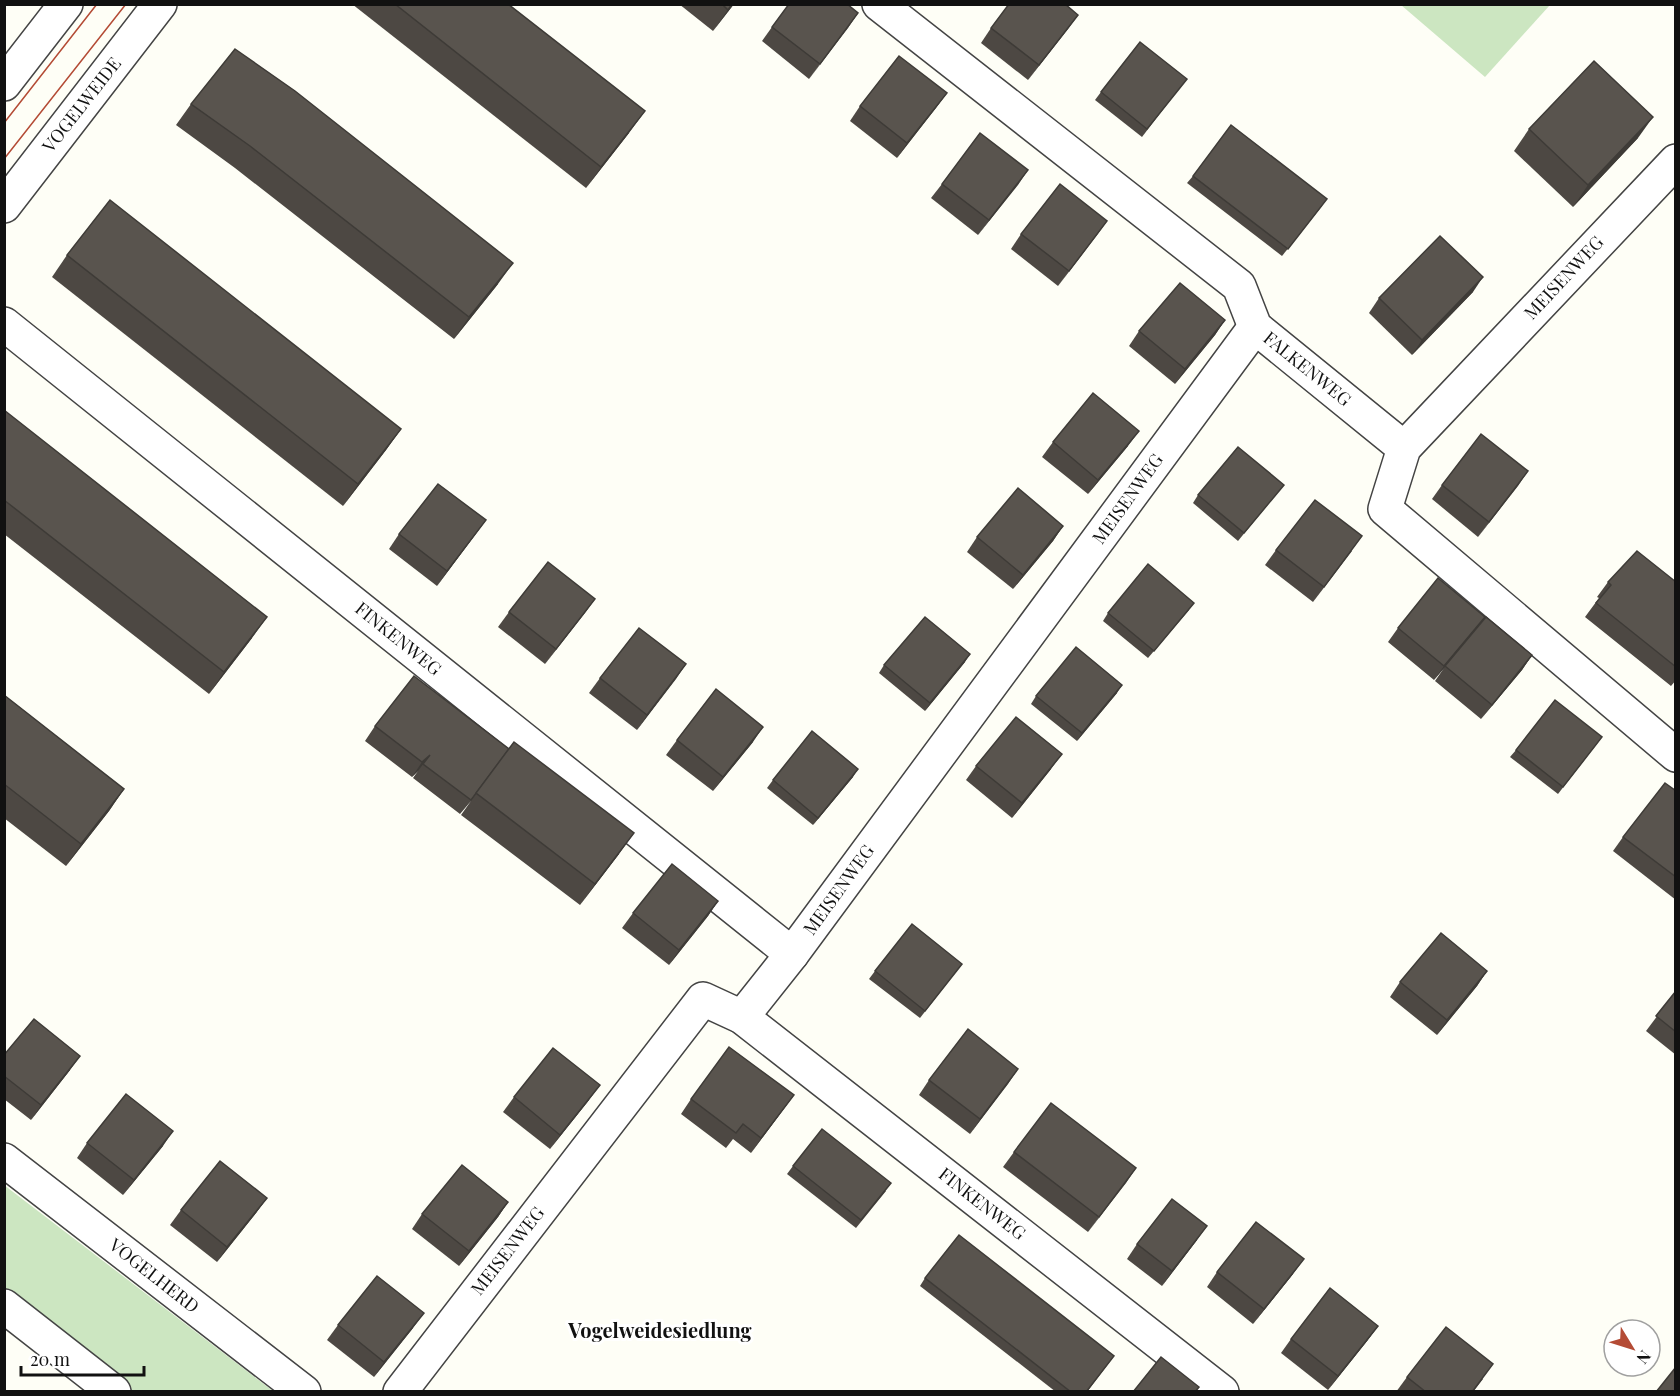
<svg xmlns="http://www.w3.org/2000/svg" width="1680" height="1396" viewBox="0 0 1680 1396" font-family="'Playfair Display',serif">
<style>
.green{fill:#cce6c1}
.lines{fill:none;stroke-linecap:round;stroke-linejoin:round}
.minor-casing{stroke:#444;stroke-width:36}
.minor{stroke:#fff;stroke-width:33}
.tram{stroke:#b44b35;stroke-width:1.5}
.wall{fill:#4d4843}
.shaded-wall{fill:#3e3b37}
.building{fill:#59544e;stroke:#3e3b37;stroke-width:1.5}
.labels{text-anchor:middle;stroke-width:6;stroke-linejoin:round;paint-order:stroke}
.street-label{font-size:18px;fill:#111;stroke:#fff}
.neighbourhood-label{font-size:20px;font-weight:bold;fill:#111;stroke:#fff}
</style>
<rect width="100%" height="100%" fill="#fefef6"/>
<g class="green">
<polygon points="1401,5 1550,5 1485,77"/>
<polygon points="4,1185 273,1391 133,1391 5,1290"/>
</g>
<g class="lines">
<defs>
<g id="minor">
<polyline points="879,4 1239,286 1255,327 1404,448"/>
<polyline points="4,84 66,4"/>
<polyline points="1676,161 1404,448 1385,509 1676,755"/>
<polyline points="4,206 160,4"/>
<polyline points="4,324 792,954"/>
<polyline points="742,1017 792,954 1255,327"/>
<polyline points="4,1160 304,1392"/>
<polyline points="4,1306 114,1392"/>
<polyline points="400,1392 703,999 742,1017 1222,1392"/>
</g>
</defs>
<use href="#minor" class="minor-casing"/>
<use href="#minor" class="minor"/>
<g class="tram">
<polyline points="4,123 97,4"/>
<polyline points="4,159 126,4"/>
</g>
</g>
<g class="wall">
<polygon points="352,4 508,4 629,133 586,188"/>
<polygon points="679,4 734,4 713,31"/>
<polygon points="858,13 809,79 762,41 772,27"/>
<polygon points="1078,15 1028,80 981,43 991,28"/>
<polygon points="1181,86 1142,137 1095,100 1101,92"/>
<polygon points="947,93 897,158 850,121 860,106"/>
<polygon points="191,104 498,284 454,339 235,168 176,125"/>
<polygon points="1529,129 1638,138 1573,207 1514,151"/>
<polygon points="1028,170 978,235 931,198 942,184"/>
<polygon points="1193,176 1322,206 1282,256 1187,183"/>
<polygon points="1107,221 1058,286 1011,249 1021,234"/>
<polygon points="67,255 401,429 386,450 343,506 52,277"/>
<polygon points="1473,292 1412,355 1369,313 1379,298"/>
<polygon points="1225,320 1215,335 1175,384 1129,346 1139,331"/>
<polygon points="4,410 252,638 209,694 4,534"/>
<polygon points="1053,442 1128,446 1088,494 1042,457"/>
<polygon points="1528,471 1478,537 1432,499 1442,485"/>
<polygon points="1278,492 1238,541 1193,503 1198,495"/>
<polygon points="486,520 437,586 389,549 399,534"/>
<polygon points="1063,526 1053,541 1013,589 967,552 977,537"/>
<polygon points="1276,550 1352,551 1313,602 1265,565"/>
<polygon points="1608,582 1676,582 1676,680 1671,686 1585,617 1599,598 1597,597"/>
<polygon points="595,599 545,664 498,627 509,612"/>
<polygon points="1189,610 1148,658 1103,621 1108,613"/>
<polygon points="1485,617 1476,630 1532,655 1522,670 1481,719 1435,681 1444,668 1434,680 1388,642 1398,628"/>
<polygon points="965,662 925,711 879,673 884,665"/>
<polygon points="686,664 637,730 589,693 600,678"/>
<polygon points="1117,693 1077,741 1031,704 1036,696"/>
<polygon points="4,695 124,789 109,811 66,866 4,818"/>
<polygon points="375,726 619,854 580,905 461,815 471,801 460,814 413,778 418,771 412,777 365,741"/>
<polygon points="1602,737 1558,794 1510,757 1516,750"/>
<polygon points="677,740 753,742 713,791 666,755"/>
<polygon points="976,766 1051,769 1012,818 966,780"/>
<polygon points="853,777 813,825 767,788 773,780"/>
<polygon points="1676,791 1676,900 1613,851 1623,837"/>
<polygon points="718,901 708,916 669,965 622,928 633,913"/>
<polygon points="962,964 920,1018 869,979 875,971"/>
<polygon points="1487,971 1477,986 1437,1035 1390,997 1400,982"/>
<polygon points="1676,991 1676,1055 1646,1031"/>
<polygon points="4,1055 70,1070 31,1120 4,1099"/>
<polygon points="1018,1069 970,1134 919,1095 929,1080"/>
<polygon points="794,1095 751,1153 733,1139 726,1148 681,1114 691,1099"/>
<polygon points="514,1097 589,1100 550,1149 503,1112"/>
<polygon points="87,1143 163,1146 123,1195 77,1158"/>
<polygon points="1014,1152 1136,1168 1088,1232 1003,1167"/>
<polygon points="793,1166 886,1191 856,1228 787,1174"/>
<polygon points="267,1198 256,1213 217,1262 170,1225 181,1210"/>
<polygon points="508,1202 498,1217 459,1266 412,1229 422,1214"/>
<polygon points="1197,1240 1162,1286 1127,1259 1137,1244"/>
<polygon points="1217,1272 1293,1274 1253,1324 1207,1287"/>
<polygon points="925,1278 1114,1356 1087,1392 1056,1392 920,1286"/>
<polygon points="338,1325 413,1328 374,1377 327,1340"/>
<polygon points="1378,1326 1367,1341 1328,1390 1281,1353 1291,1339"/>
<polygon points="1407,1377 1483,1379 1473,1392 1396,1392"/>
</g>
<g class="shaded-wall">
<polygon points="732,4 734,4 713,31"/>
<polygon points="858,13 848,28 809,79 820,64"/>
<polygon points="1078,15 1068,29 1028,80 1039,65"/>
<polygon points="947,93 936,108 897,158 907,143"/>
<polygon points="645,111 629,133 586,188 601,167"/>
<polygon points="1653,117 1638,138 1573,207 1588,185"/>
<polygon points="1028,170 1018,185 978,235 989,220"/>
<polygon points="1107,221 1097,235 1058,286 1069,271"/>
<polygon points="513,263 498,284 454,339 469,317"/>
<polygon points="1483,277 1473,292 1412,355 1422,340"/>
<polygon points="1225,320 1215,335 1175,384 1185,369"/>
<polygon points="401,429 386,450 343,506 358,484"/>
<polygon points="1139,431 1128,446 1088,494 1098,480"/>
<polygon points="1528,471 1518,486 1478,537 1489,522"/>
<polygon points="486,520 475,535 437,586 447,571"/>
<polygon points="1063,526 1053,541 1013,589 1023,575"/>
<polygon points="595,599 585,613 545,664 556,649"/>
<polygon points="267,617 252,638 209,694 224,672"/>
<polygon points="1485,617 1475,631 1434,680 1444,666"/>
<polygon points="970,654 965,662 925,711 930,703"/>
<polygon points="1532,655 1522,670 1481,719 1492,705"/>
<polygon points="686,664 676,679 637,730 647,715"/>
<polygon points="1122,685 1117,693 1077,741 1082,733"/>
<polygon points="763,727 753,742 713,791 723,777"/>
<polygon points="1062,754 1051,769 1012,818 1022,803"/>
<polygon points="430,755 418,771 412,777 422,762"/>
<polygon points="858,769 853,777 813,825 818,818"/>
<polygon points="124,789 109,811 66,866 81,844"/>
<polygon points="634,833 619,854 580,905 595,884"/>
<polygon points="718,901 708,916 669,965 679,950"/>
<polygon points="1487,971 1477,986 1437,1035 1447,1020"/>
<polygon points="80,1056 70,1070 31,1120 41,1105"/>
<polygon points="1018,1069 1008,1084 970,1134 980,1119"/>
<polygon points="600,1085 589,1100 550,1149 560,1135"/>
<polygon points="794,1095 783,1110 751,1153 761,1138"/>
<polygon points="173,1131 163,1146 123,1195 134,1180"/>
<polygon points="1136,1168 1126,1183 1088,1232 1099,1217"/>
<polygon points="267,1198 256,1213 217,1262 227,1247"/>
<polygon points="508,1202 498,1217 459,1266 469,1251"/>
<polygon points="1207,1226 1197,1240 1162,1286 1172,1271"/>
<polygon points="1304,1259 1293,1274 1253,1324 1264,1309"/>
<polygon points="424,1313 413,1328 374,1377 384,1362"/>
<polygon points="1378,1326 1367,1341 1328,1390 1338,1376"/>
</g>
<g class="building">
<polygon points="395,4 508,4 645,111 601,167"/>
<polygon points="722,4 732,4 728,10"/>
<polygon points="789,4 847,4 858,13 820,64 772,27"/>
<polygon points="1009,4 1065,4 1078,15 1039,65 991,28"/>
<polygon points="1140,42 1187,79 1147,129 1101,92"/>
<polygon points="235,49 295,91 513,263 469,317 250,146 191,104"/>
<polygon points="899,56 947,93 907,143 860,106"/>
<polygon points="1594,61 1653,117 1588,185 1529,129"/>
<polygon points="1231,125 1327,199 1288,249 1193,176"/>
<polygon points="980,133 1028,170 989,220 942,184"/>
<polygon points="1060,184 1107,221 1069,271 1021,234"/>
<polygon points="110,200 401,429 358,484 67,255"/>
<polygon points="1440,236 1483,277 1422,340 1379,298"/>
<polygon points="1180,283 1225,320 1185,369 1139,331"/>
<polygon points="1093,393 1139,431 1098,480 1053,442"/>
<polygon points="4,410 267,617 224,672 4,500"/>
<polygon points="1481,434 1528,471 1489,522 1442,485"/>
<polygon points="1238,447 1284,485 1244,533 1198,495"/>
<polygon points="438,484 486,520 447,571 399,534"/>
<polygon points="1018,488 1063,526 1023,575 977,537"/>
<polygon points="1315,500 1362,536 1324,587 1276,550"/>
<polygon points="1637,551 1676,582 1676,667 1596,603 1611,585 1608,582"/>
<polygon points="548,562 595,599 556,649 509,612"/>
<polygon points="1148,564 1194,603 1154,651 1108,613"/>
<polygon points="1438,578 1485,617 1444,666 1398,628"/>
<polygon points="925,617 970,654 930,703 884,665"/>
<polygon points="1486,617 1532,655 1492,705 1445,666"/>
<polygon points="639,628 686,664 647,715 600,678"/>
<polygon points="1076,647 1122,685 1082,733 1036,696"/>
<polygon points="414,676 509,749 471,800 423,764 430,755 422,762 375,726"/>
<polygon points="716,689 763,727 723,777 677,740"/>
<polygon points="4,695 124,789 81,844 4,784"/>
<polygon points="1555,700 1602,737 1563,787 1516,750"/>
<polygon points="1016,717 1062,754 1022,803 976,766"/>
<polygon points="812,731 858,769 818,818 773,780"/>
<polygon points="514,742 634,833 595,884 476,793"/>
<polygon points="1665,783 1676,791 1676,877 1623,837"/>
<polygon points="672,864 718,901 679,950 633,913"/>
<polygon points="912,924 962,964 925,1011 875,971"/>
<polygon points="1441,933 1487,971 1447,1020 1400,982"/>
<polygon points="1676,991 1676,1032 1656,1016"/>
<polygon points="34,1019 80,1056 41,1105 4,1076 4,1055"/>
<polygon points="968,1029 1018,1069 980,1119 929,1080"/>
<polygon points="729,1047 794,1095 761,1138 743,1124 736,1133 691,1099"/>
<polygon points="553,1048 600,1085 560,1135 514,1097"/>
<polygon points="126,1094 173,1131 134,1180 87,1143"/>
<polygon points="1051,1103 1136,1168 1099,1217 1014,1152"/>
<polygon points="822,1129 891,1183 861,1220 793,1166"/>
<polygon points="220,1161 267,1198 227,1247 181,1210"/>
<polygon points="462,1165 508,1202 469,1251 422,1214"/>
<polygon points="1172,1199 1207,1226 1172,1271 1137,1244"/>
<polygon points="1256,1222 1304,1259 1264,1309 1217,1272"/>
<polygon points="959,1235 1114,1356 1086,1392 1071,1392 925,1278"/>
<polygon points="377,1276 424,1313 384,1362 338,1325"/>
<polygon points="1330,1288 1378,1326 1338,1376 1291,1339"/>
<polygon points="1446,1327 1493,1364 1472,1392 1426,1392 1407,1377"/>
<polygon points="1161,1357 1199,1387 1195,1392 1133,1392"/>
<polygon points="1676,1367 1676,1392 1656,1392"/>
</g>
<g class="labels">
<g class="street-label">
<text transform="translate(82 105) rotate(-52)" y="6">VOGELWEIDE</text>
<text transform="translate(1564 278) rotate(-47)" y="6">MEISENWEG</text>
<text transform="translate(1307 369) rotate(39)" y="6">FALKENWEG</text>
<text transform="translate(1128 499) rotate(-54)" y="6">MEISENWEG</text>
<text transform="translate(398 639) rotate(39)" y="6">FINKENWEG</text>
<text transform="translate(839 890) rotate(-54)" y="6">MEISENWEG</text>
<text transform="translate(982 1204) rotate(38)" y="6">FINKENWEG</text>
<text transform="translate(508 1251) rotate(-52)" y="6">MEISENWEG</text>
<text transform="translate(154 1276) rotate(38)" y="6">VOGELHERD</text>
</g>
<g class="neighbourhood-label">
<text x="660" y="1338">Vogelweidesiedlung</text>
</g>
</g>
<rect width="1680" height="1396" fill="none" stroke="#111111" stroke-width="12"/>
<g transform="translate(1632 1348) rotate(128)"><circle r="28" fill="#ffffff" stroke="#a0a0a0" stroke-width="1.5"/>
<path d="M0-4.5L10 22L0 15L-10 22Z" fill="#b44b35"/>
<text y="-9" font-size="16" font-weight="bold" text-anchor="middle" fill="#111111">N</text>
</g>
<path d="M21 1366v9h123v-9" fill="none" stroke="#111111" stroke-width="3"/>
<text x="30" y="1366" font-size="18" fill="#111111" stroke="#ffffff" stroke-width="4.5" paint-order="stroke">20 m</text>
</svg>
